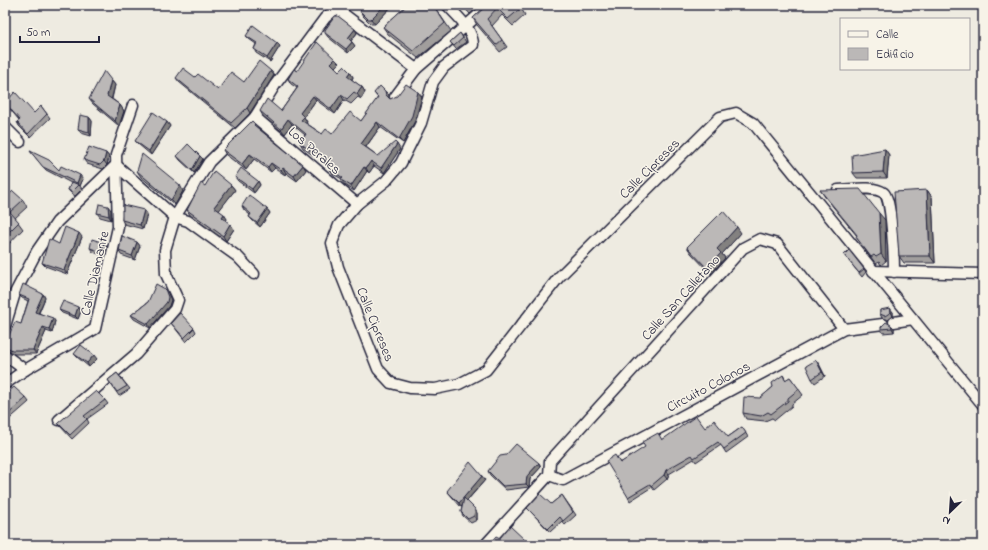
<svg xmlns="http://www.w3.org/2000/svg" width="988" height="550" viewBox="0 0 988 550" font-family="'Indie Flower',sans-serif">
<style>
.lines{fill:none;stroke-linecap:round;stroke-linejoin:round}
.minor-casing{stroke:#22223b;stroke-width:13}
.minor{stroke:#f7f3e8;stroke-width:10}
.wall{fill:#a19e9d;stroke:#22223b}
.shaded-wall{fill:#838180;stroke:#22223b}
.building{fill:#bbb8b7;stroke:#22223b}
.labels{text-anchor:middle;stroke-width:3;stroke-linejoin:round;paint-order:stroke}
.street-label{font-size:14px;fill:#22223b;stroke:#f7f3e8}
</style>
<rect width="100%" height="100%" fill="#eeebe1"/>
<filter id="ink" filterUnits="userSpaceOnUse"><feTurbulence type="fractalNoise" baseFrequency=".025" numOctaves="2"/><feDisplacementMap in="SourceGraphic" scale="8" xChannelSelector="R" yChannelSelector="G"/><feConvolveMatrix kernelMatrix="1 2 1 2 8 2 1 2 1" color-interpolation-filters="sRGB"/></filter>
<g filter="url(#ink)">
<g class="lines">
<defs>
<g id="minor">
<path d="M447 5C457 16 473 29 473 45L444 67 433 82 421 123 401 163 386 181 357 204 339 225 332 243 338 267 378 369 391 383 410 388 435 389 459 384 486 370 559 277 720 117 736 113 753 123 983 405"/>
<polyline points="337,9 416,69"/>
<polyline points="395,97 416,69 490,5"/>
<polyline points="255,117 357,204"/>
<polyline points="5,127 20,142"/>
<polyline points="116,165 175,217 188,221 238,257 254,274"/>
<path d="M838 190C850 190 873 185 884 193 892 199 894 259 894 272"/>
<polyline points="873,271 983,274"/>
<polyline points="894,322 913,319"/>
<polyline points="5,326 15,293 37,251 57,222 116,165"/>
<polyline points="5,355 25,370"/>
<polyline points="5,384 25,370 95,329 118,227 116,155 133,105"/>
<polyline points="59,420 136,354 175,309 178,300 166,274 165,250 175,217 209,162 255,117 275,85 325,18 340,5"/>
<polyline points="549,475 550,461 743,248 760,239 777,244 844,329"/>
<polyline points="549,475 563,480 844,329 883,324"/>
<polyline points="487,543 549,475"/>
</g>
</defs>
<use href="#minor" class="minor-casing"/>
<use href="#minor" class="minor"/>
</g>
<g class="wall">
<polygon points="363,5 393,5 375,24 371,24 363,16 360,11 364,6"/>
<polygon points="407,5 435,5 434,6 451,31 418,58 388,34 383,27"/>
<polygon points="462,5 480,5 470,14"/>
<polygon points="487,5 521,8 525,15 513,26 502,15 492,26 507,47 500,52 477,25 473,18"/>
<polygon points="355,29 357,33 351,41 355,46 348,53 328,37 325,33"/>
<polygon points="460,33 466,42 456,49 450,42"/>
<polygon points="246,36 280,46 270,62 256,53 254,49 256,44 249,39"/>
<polygon points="339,63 335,67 339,71 350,72 353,77 352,80 362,87 365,92 361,99 358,97 351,104 344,100 335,114 316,100 304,117 307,122 306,123 322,134 332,134 361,121 378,98 374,93 389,95 389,97 390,99 422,97 415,121 403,143 380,127 366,147 378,156 400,149 384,173 374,166 369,173 367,171 354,191 345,185 341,180 342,179 333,174 330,169 333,164 317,153 314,156 303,148 300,143 305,135 292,124 285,134 263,116 260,111 281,111 297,88 291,84 288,79 297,71"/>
<polygon points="271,71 274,75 250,113 235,128 179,82 176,78 195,77 218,90 244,82"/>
<polygon points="111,80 115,85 112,99 120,105 124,111 119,126 93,104 89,99"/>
<polygon points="5,103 34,113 41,106 50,118 30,137 19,126 17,122 19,120"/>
<polygon points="89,117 92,121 91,136 81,133 78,129"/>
<polygon points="167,122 170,126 151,155 138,144 135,141"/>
<polygon points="255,124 259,129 303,165 306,170 297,181 286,173 285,175 275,168 271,172 254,159 246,170 226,155 223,150"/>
<polygon points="885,149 889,155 887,178 857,178 853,173"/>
<polygon points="30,151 59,170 83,179 80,186 82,189 75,196 71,193 68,190 71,183 46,170"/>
<polygon points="106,153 109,157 107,165 103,169 87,164 84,160"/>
<polygon points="177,156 203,159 194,173 180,160"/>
<polygon points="137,171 183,191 175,205 141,177"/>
<polygon points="235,177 258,181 260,185 254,193 238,181"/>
<polygon points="231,185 235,190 219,210 227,219 226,221 234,229 226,241 190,215 187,210 205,186"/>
<polygon points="820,190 885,220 886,261 881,265 879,262 876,264 856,237 857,236 825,197"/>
<polygon points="927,190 932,197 935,263 904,263 899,256"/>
<polygon points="5,198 23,200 27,207 15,218 23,229 5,248"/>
<polygon points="242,206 267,209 270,213 260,227 252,220 249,217 250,215 244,210"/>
<polygon points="111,210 111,220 100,217 97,213"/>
<polygon points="144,210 147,214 143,229 124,224 122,220 123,211"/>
<polygon points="741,233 722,254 725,258 711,274 691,253 687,247"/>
<polygon points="82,237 67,274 45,266 42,263 59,244"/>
<polygon points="137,242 140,246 135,260 121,255 119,251"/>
<polygon points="104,243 107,247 105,256 93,252 90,248"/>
<polygon points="844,255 864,269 866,272 862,277"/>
<polygon points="165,289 168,293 171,300 169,306 150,328 134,319 131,315"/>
<polygon points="43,294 45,298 39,313 55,321 52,333 46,331 36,354 14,354 7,349 5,346 5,344 21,324 28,301 22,298 19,295"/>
<polygon points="59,310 81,311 78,319 62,313"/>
<polygon points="880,310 893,312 893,316 888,320 882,318 880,314"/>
<polygon points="171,323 194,328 196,332 186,342"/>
<polygon points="891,325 894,328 894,332 883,333 881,329"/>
<polygon points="74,354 97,359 89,367 77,357"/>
<polygon points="819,364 825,376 815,383 812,379"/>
<polygon points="117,373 130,389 119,396 108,380"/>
<polygon points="783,375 786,380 790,377 803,395 792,404 792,406 775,420 772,418 765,421 746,419 743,413 773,387"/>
<polygon points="5,395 26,398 29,402 5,423"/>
<polygon points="105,400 108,404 87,419 89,423 72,439 60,426 58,423"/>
<polygon points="742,427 748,437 726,453 721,445 696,462 694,459 669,474 667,479 654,490 652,487 630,501 628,497 617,458 620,463 662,439 705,428 728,437"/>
<polygon points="539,463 541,467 530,479 529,487 506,490 490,475 488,471"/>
<polygon points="485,480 467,501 477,513 477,520 471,523 463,516 461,512 462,506 461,507 447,491"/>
<polygon points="562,495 576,515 565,525 562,521 550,532 530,511 527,508 551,504"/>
</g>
<g class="shaded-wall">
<polygon points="48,5 54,5 51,9"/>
<polygon points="385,5 393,5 375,24 371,19"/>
<polygon points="355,29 357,33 350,42 348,38"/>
<polygon points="352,42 355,46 348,53 346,49"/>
<polygon points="277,43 280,46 270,62 267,58"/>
<polygon points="335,59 339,63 334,68 331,63"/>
<polygon points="271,71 274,75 250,113 247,108"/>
<polygon points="350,72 353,77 351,81 347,76"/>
<polygon points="111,80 115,85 111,101 107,96"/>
<polygon points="362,87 365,92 361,99 357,94"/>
<polygon points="385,91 389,95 389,100 386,95"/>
<polygon points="418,92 422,97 415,121 403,143 399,139"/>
<polygon points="341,95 344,100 335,114 331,109"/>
<polygon points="313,96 316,100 303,118 300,113"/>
<polygon points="120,105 124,111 119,126 115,121"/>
<polygon points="89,117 92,121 91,136 89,132"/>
<polygon points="304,117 307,122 305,125 301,120"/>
<polygon points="288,119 292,124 285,134 281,129"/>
<polygon points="167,122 170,126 151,155 149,151"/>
<polygon points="377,122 380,127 365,148 361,144"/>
<polygon points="397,144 400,149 384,173 381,168"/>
<polygon points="313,148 317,153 314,156 311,151"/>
<polygon points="885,149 889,155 887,178 883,172"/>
<polygon points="106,153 109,157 107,165 104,161"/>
<polygon points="250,154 254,159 246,170 242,164"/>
<polygon points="200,156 203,159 194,173 192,170"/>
<polygon points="371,161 374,166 369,173 366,168"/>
<polygon points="271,163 275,168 271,172 268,167"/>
<polygon points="303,165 306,170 297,181 294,176"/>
<polygon points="364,167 367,171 354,191 351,186"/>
<polygon points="283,168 286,173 285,175 281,170"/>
<polygon points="80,175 83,179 80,186 77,183"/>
<polygon points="258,181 260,185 254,193 252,189"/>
<polygon points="180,185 183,191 175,205 171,200"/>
<polygon points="231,185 235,190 218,212 214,207"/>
<polygon points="927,190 932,197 935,263 930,256"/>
<polygon points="108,206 111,210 111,220 109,216"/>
<polygon points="267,209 270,213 260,227 257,223"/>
<polygon points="144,210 147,214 143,229 140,225"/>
<polygon points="879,213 885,220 886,261 881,254"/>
<polygon points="224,214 227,219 225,222 222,217"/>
<polygon points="230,224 234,229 226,241 223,236"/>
<polygon points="737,227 741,233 722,254 725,258 711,274 707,268 717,249"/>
<polygon points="79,233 82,237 67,274 64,270"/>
<polygon points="137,242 140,246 135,260 132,256"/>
<polygon points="104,243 107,247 105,256 102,252"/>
<polygon points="165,289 168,293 171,300 169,306 150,328 148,324"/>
<polygon points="43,294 45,298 37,316 35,312"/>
<polygon points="78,307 81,311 78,319 75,316"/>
<polygon points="890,308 893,312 893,316 891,312"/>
<polygon points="53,318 55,321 52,333 49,329"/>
<polygon points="891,325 894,328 894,332 892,328"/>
<polygon points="43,327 46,331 36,354 33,350"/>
<polygon points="94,355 97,359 89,367 87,363"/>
<polygon points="816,360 819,364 825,376 822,372"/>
<polygon points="539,463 541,467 530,479 529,487 526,484 527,476"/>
<polygon points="666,470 669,474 667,479 664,475"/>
<polygon points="482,476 485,480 461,507 459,503"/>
<polygon points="475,509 477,513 477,520 474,516"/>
<polygon points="526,541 528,545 522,545"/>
</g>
<g class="building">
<polygon points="364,5 385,5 371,19 368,19 360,11 365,6"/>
<polygon points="407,5 433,5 445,23 413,51 383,27"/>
<polygon points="487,5 518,5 521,8 508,19 497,8 487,19 502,40 496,45 473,18"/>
<polygon points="335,16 338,16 355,29 348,38 352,42 346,49 325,33 325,30"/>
<polygon points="253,25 277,43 267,58 254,49 257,43 246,36"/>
<polygon points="460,33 463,38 454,46 450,42"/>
<polygon points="317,42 335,59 331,63 339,71 344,66 350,72 347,76 362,87 357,94 354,92 347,99 341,95 331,109 313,96 300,113 304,117 301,120 322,134 326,129 332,134 350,112 361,121 378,97 374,93 380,86 385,91 386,95 390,99 397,96 406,84 418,92 412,116 399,139 377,122 361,144 378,156 395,142 397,144 381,168 371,161 366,168 364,167 351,186 341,180 343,178 330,169 334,163 313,148 311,151 300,143 306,134 288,119 281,129 260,111 267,99 281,111 298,87 288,79 294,69 297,71"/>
<polygon points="259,61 271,71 247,108 231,123 176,78 183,68 195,77 198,74 218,90 231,72 244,82"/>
<polygon points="104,71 111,80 107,96 120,105 115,121 89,99"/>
<polygon points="15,92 34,113 41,106 47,114 28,134 17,122 20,120 5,103"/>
<polygon points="153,112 167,122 149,151 135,141"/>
<polygon points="80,115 89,117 89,132 78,129"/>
<polygon points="252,121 255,124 254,125 303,165 294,176 283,168 281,170 271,163 268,167 250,154 242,164 223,150"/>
<polygon points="188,144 200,156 192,170 177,156"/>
<polygon points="89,147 106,153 104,161 100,165 84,160"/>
<polygon points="885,149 883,172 853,173 852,155"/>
<polygon points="30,151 49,160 59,170 61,166 80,175 77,183 43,167"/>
<polygon points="142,154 180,185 171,200 137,171"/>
<polygon points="241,168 258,181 252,189 235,177"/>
<polygon points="214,171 231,185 214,207 224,214 222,217 230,224 223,236 187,210 201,183 205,186"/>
<polygon points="72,182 79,185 72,192 68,190"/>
<polygon points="860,189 879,213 881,254 876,257 874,255 871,257 856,237 857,235 820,190"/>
<polygon points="927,190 930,256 899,256 894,192"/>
<polygon points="13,191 23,200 10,212 19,222 5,236 5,198"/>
<polygon points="249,195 267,209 257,223 249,217 251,214 242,206"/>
<polygon points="99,204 108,206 109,216 97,213"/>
<polygon points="123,205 144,210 140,225 122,220 122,210 123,211"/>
<polygon points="723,211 737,227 717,249 721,253 707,268 687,247"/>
<polygon points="65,227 79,233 64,270 42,263 49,239 59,244"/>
<polygon points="122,236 137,242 132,256 119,251"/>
<polygon points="92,239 104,243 102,252 90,248"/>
<polygon points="849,250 864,269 859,273 844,255"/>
<polygon points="23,284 43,294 35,312 53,318 49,329 43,327 33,350 12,350 5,346 5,344 15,322 21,324 29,299 19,295"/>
<polygon points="156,284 165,289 168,297 167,302 148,324 131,315 148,302"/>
<polygon points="63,301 78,307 75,316 59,310"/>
<polygon points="890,308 891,312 885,316 880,314 880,310"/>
<polygon points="180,313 194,328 184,338 171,323"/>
<polygon points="886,322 891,325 892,328 881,329 881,327"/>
<polygon points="81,345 94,355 87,363 74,354"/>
<polygon points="816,360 822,372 812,379 806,366"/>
<polygon points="117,373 127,386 117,392 108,380"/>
<polygon points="783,375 785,380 790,377 799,389 788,398 788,401 771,414 768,412 761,416 743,413 744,397 760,398 773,387 772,383"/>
<polygon points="14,387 26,398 5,417 5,395"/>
<polygon points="96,391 105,400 84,416 87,419 70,435 58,423"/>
<polygon points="696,416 705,428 714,420 728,437 742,427 746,433 724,449 718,442 694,458 692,455 666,470 664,475 651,486 650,484 628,497 606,461 615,455 620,463 645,447 642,442 658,433 662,440"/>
<polygon points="516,444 539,463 527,476 526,484 503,486 488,471 500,456 506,455"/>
<polygon points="470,462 482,476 459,503 447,491"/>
<polygon points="540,494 551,504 562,495 573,512 563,521 560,517 548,529 527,508"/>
<polygon points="464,498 475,509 474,516 468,519 461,512"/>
<polygon points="510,526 526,541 522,545 486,545 489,544 496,536 500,538"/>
</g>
</g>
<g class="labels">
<g class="street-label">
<text transform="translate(315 150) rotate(41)" y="5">Los Perales</text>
<text transform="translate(649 168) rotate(-45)" y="5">Calle Cipreses</text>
<text transform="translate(94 273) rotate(-77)" y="5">Calle Diamante</text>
<text transform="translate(680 297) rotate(-48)" y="5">Calle San Calletano</text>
<text transform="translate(376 324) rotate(68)" y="5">Calle Cipreses</text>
<text transform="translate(708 386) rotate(-28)" y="5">Circuito Colonos</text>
</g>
</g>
<rect width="988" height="550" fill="none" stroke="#f7f3e8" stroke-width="20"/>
<rect x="10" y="10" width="968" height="530" fill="none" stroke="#22223b" stroke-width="1.5" filter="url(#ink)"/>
<rect x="840" y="18" width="130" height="52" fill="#f7f3e8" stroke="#a29fa3"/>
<rect x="848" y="31" width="20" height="6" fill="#f7f3e8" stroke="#a29fa3"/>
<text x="876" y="38" font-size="12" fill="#22223b">Calle</text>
<rect x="848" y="48" width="20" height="12" fill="#bbb8b7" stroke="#a29fa3"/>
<text x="876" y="58" font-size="12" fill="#22223b">Edificio</text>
<g transform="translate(950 512) rotate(205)" stroke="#f7f3e8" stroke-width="3" paint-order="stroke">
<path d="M0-3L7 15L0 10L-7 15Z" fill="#22223b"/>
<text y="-6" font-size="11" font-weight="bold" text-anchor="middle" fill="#22223b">N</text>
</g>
<path d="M20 36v6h79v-6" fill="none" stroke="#22223b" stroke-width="2"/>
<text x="26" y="36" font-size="12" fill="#22223b" stroke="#f7f3e8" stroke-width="3" paint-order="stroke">50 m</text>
</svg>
